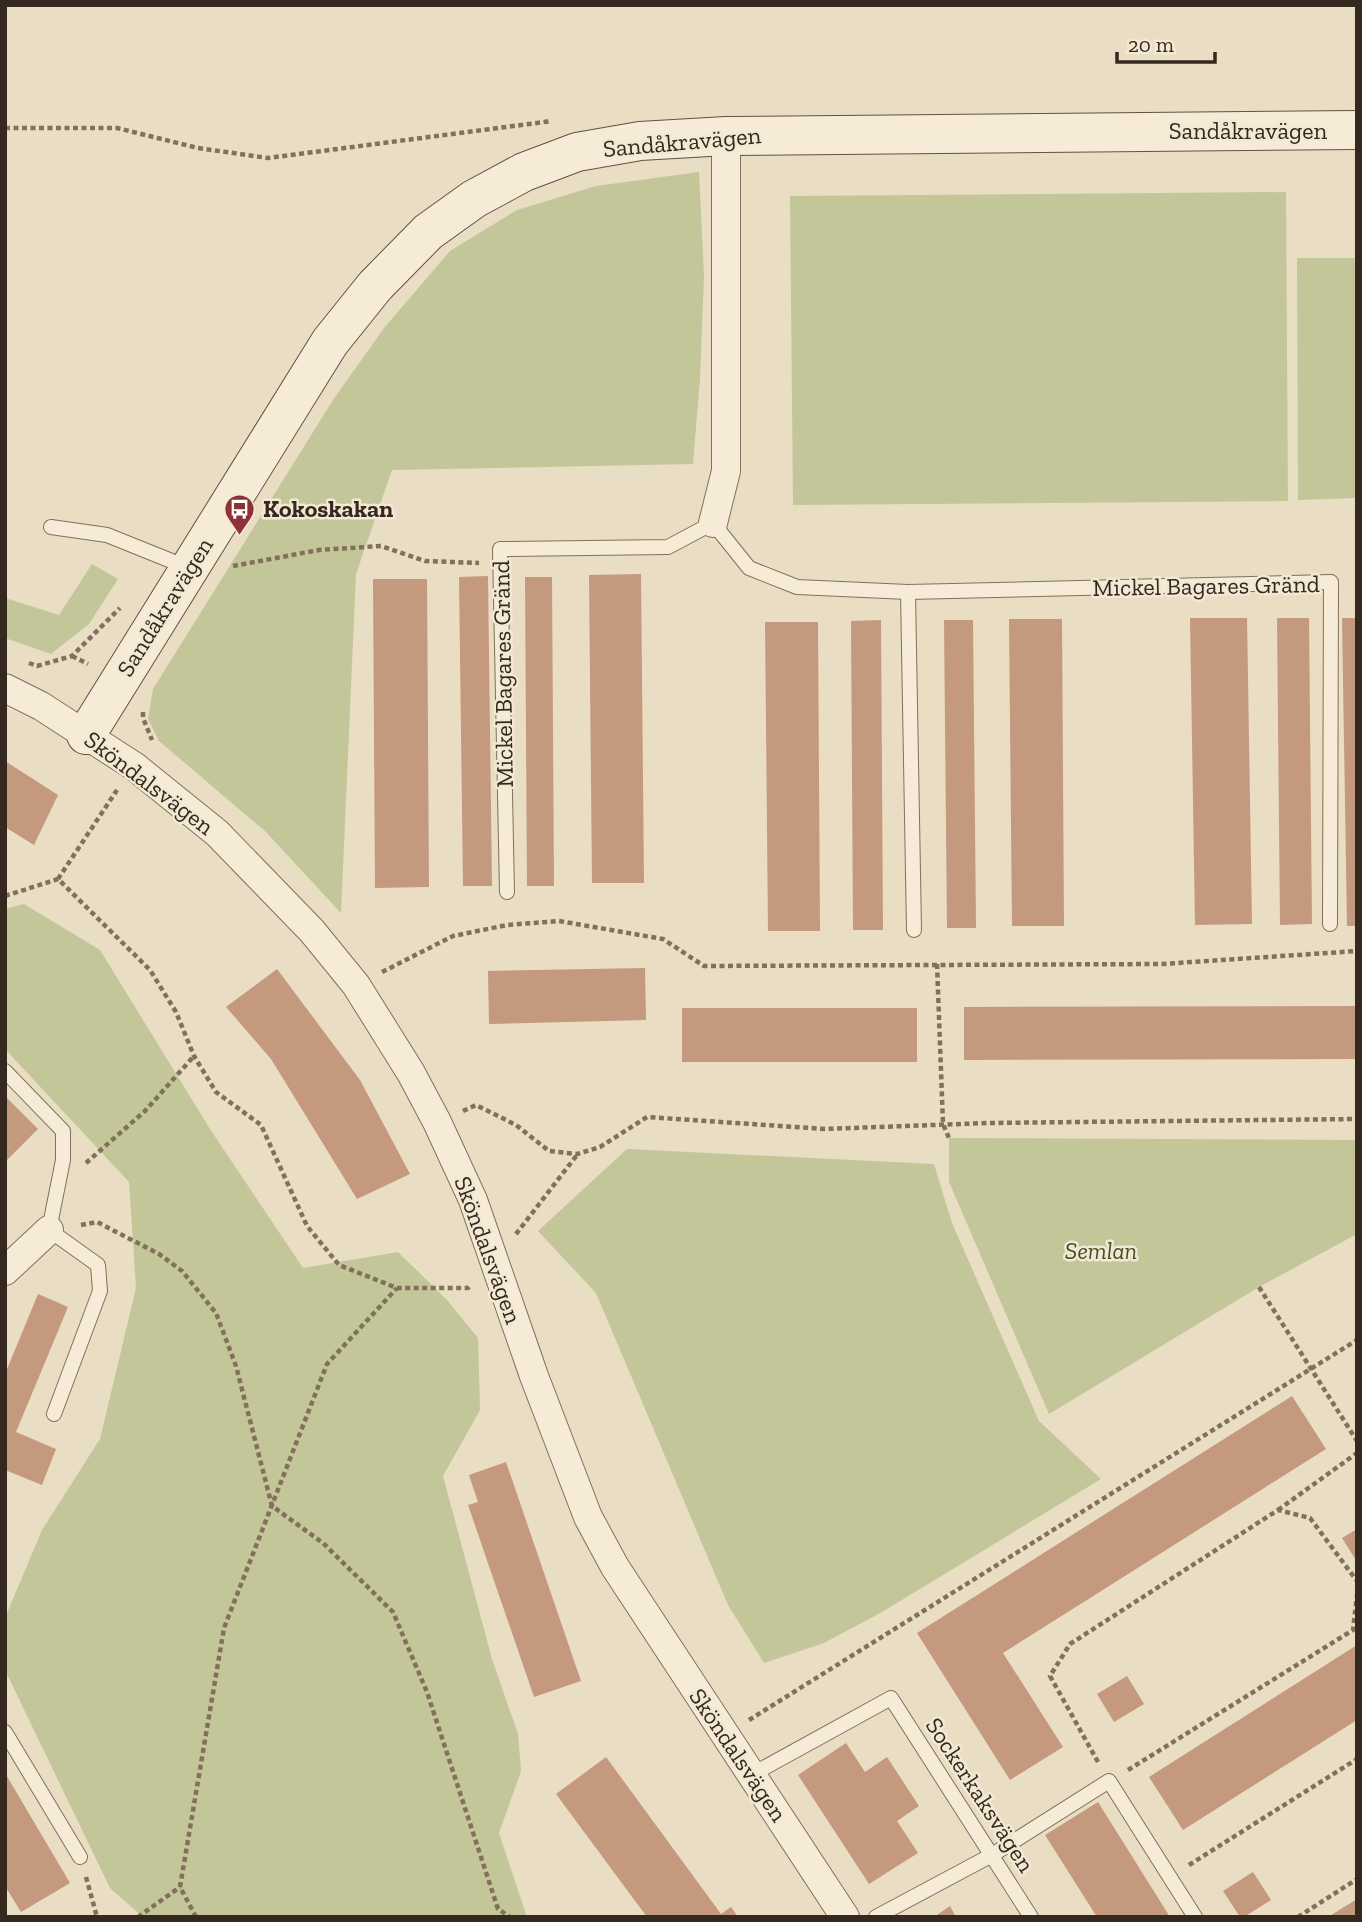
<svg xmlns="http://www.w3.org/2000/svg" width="1362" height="1922" viewBox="0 0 1362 1922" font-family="'Zilla Slab',serif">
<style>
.green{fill:#c3c699}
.building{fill:#c4997e}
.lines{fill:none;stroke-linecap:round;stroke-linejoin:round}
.lane-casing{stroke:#82705c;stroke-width:16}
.street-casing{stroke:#82705c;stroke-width:30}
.secondary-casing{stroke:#645140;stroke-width:40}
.path{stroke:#82705c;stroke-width:4.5;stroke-dasharray:5 3.5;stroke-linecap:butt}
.lane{stroke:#f5ebd7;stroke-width:14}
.street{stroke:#f5ebd7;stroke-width:28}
.secondary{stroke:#f5ebd7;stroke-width:38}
.labels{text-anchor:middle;stroke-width:5;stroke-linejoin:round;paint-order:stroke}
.street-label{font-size:24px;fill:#34281f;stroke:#f2e8d3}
.poi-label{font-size:24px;font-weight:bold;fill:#34281f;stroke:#f2e8d3;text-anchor:start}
.park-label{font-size:24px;font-style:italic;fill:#464e28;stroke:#f2e8d3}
</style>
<rect width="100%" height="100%" fill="#e9ddc4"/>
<g class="green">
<polygon points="699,172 704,276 700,379 693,464 392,470 356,574 341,913 266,832 159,741 148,719 153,689 333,400 384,328 450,251 517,210 596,186"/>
<polygon points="1286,192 1288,501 793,505 790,196"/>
<polygon points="1297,258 1357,258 1357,498 1298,500"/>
<polygon points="92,564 118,579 89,624 51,654 5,638 5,598 59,615"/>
<polygon points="24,904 100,950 210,1129 303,1268 398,1252 447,1300 478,1338 480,1410 443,1476 492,1659 518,1734 521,1771 499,1833 527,1917 143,1917 110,1888 5,1670 5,1618 42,1530 100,1439 136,1288 129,1182 5,1049 5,909"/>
<polygon points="949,1138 1357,1140 1357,1234 1259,1287 1049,1414 949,1182"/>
<polygon points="627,1149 934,1164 952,1223 1039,1421 1101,1479 882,1612 824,1643 764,1663 728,1605 596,1293 538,1231"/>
</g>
<g class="building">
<polygon points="641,574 644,883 592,883 589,575"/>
<polygon points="488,576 492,886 463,886 459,577"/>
<polygon points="525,577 552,577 554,886 527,886"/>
<polygon points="373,579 427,579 429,887 375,888"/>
<polygon points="1190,618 1247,618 1252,924 1195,925"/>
<polygon points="1277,618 1309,618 1312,924 1280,925"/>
<polygon points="1342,618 1357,618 1357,926 1347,926"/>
<polygon points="1009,619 1062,619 1064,926 1012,926"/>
<polygon points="881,620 883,930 853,930 851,621"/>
<polygon points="944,620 973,620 976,928 947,928"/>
<polygon points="765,622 818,622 820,931 768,931"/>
<polygon points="5,761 58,795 34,845 5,827"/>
<polygon points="645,968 646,1020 489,1024 488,971"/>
<polygon points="277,969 360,1080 410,1174 357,1199 271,1059 226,1007"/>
<polygon points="1357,1006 1357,1059 964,1060 964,1007"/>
<rect x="682" y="1008" width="235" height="54"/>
<polygon points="5,1096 38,1129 5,1162"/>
<polygon points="38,1294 68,1307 16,1432 56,1449 42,1485 5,1470 5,1374"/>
<polygon points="1292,1396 1326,1449 1003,1653 1063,1747 1010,1780 917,1633"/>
<polygon points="506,1462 581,1681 534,1697 468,1505 478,1502 469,1475"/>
<polygon points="1357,1529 1357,1562 1342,1538"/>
<polygon points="1357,1645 1357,1720 1183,1830 1149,1777"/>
<polygon points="1127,1676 1144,1704 1114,1722 1097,1694"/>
<polygon points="846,1743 865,1772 887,1757 919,1806 897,1821 918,1853 869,1884 798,1775"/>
<polygon points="606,1757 721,1914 731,1907 738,1917 647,1917 556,1794"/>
<polygon points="5,1773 70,1883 21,1912 5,1886"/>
<polygon points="1098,1802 1170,1917 1097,1917 1045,1835"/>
<polygon points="1253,1872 1271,1900 1244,1917 1240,1917 1223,1891"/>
<polygon points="1357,1899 1357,1917 1328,1917"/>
<polygon points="950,1906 956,1917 934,1917"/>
</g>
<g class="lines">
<defs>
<g id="lane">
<polyline points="51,527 107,535 189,568"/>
<polyline points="908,592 914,930"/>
<polyline points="507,892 500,549 668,547 713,523 749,568 797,587 908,592 1331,582 1330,924"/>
<polyline points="5,1071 63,1131 63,1160 49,1230 98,1265 100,1291 54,1414"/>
<polyline points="5,1732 80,1857"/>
<polyline points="751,1775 891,1698 1031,1917"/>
<polyline points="876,1917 992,1855 1109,1781 1195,1917"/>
</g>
<g id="street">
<polyline points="713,523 726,471 726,136"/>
<polyline points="5,688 41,706 134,766 217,833 312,931 356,985 411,1073 437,1122 473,1200 534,1376 588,1517 615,1567 845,1917"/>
<polyline points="5,1271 49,1230"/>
</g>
<polyline id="secondary" points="86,735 330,342 375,286 428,232 474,199 524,172 577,152 640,141 726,136 1357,130"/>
</defs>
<use href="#lane" class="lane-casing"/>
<use href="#street" class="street-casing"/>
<use href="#secondary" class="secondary-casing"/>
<g class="path">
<polyline points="5,128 117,128 198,148 268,158 552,121"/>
<polyline points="233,566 319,550 381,546 425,561 479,563"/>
<polyline points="72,656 88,664"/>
<polyline points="29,663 37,666 72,656 120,608"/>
<polyline points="143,712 143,718 152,740"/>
<polyline points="58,879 117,790"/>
<polyline points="5,896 58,879 150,970 176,1012 194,1056 216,1092 261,1125 307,1226 339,1265 397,1288 468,1288 471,1285"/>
<polyline points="937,964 943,1124 949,1138"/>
<polyline points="382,972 453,936 507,925 559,921 663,939 704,966 1162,964 1357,951"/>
<polyline points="463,1111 476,1105 516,1125 549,1151 577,1154 600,1147 647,1117 825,1129 987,1123 1357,1119"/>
<polyline points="86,1163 145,1111 194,1056"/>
<polyline points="81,1225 97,1222 159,1254 182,1271 216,1313 236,1366 272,1506 323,1543 393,1612 427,1692 498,1909 510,1917"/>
<polyline points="516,1234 577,1155"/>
<polyline points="1259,1287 1357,1441"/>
<polyline points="1278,1510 1357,1453"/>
<polyline points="749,1720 1357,1340"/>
<polyline points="1098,1762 1050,1676 1070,1644 1278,1510 1310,1518 1357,1581"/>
<polyline points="1128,1770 1353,1630 1357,1595"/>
<polyline points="1189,1865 1357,1759"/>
<polyline points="86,1877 97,1917"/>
<polyline points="138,1917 180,1887"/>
<polyline points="196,1917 180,1887 224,1628 327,1364 397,1288"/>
<polyline points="1298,1917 1357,1879"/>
</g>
<use href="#lane" class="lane"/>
<use href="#street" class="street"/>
<use href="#secondary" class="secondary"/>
</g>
<defs>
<symbol id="bus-pin" viewBox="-11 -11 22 30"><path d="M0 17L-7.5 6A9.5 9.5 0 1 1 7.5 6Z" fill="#8c3236" stroke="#f2e8d3"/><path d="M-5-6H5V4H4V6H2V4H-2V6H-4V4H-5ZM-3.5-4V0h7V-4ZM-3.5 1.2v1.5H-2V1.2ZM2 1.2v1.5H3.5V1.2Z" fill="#fff"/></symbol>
</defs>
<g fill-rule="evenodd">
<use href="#bus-pin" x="222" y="492" width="35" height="47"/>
</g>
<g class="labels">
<g class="street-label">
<text x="1248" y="139">Sandåkravägen</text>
<text transform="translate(682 142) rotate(-5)" y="8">Sandåkravägen</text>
<text transform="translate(1206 586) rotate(-1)" y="8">Mickel Bagares Gränd</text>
<text transform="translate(165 607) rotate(-58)" y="8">Sandåkravägen</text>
<text transform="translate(503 674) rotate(-91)" y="8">Mickel Bagares Gränd</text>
<text transform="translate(149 783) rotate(37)" y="8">Sköndalsvägen</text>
<text transform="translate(488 1250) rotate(70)" y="8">Sköndalsvägen</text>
<text transform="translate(738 1755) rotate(56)" y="8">Sköndalsvägen</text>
<text transform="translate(980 1795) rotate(57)" y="8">Sockerkaksvägen</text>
</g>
<g class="poi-label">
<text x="263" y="517">Kokoskakan</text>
</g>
<g class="park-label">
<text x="1101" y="1259">Semlan</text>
</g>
</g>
<rect width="1362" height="1922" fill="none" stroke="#34281f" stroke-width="14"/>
<path d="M1117 52v10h98v-10" fill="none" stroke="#34281f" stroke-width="3.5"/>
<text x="1128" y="52" font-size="21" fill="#34281f" stroke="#f2e8d3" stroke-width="5" paint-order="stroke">20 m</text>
</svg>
